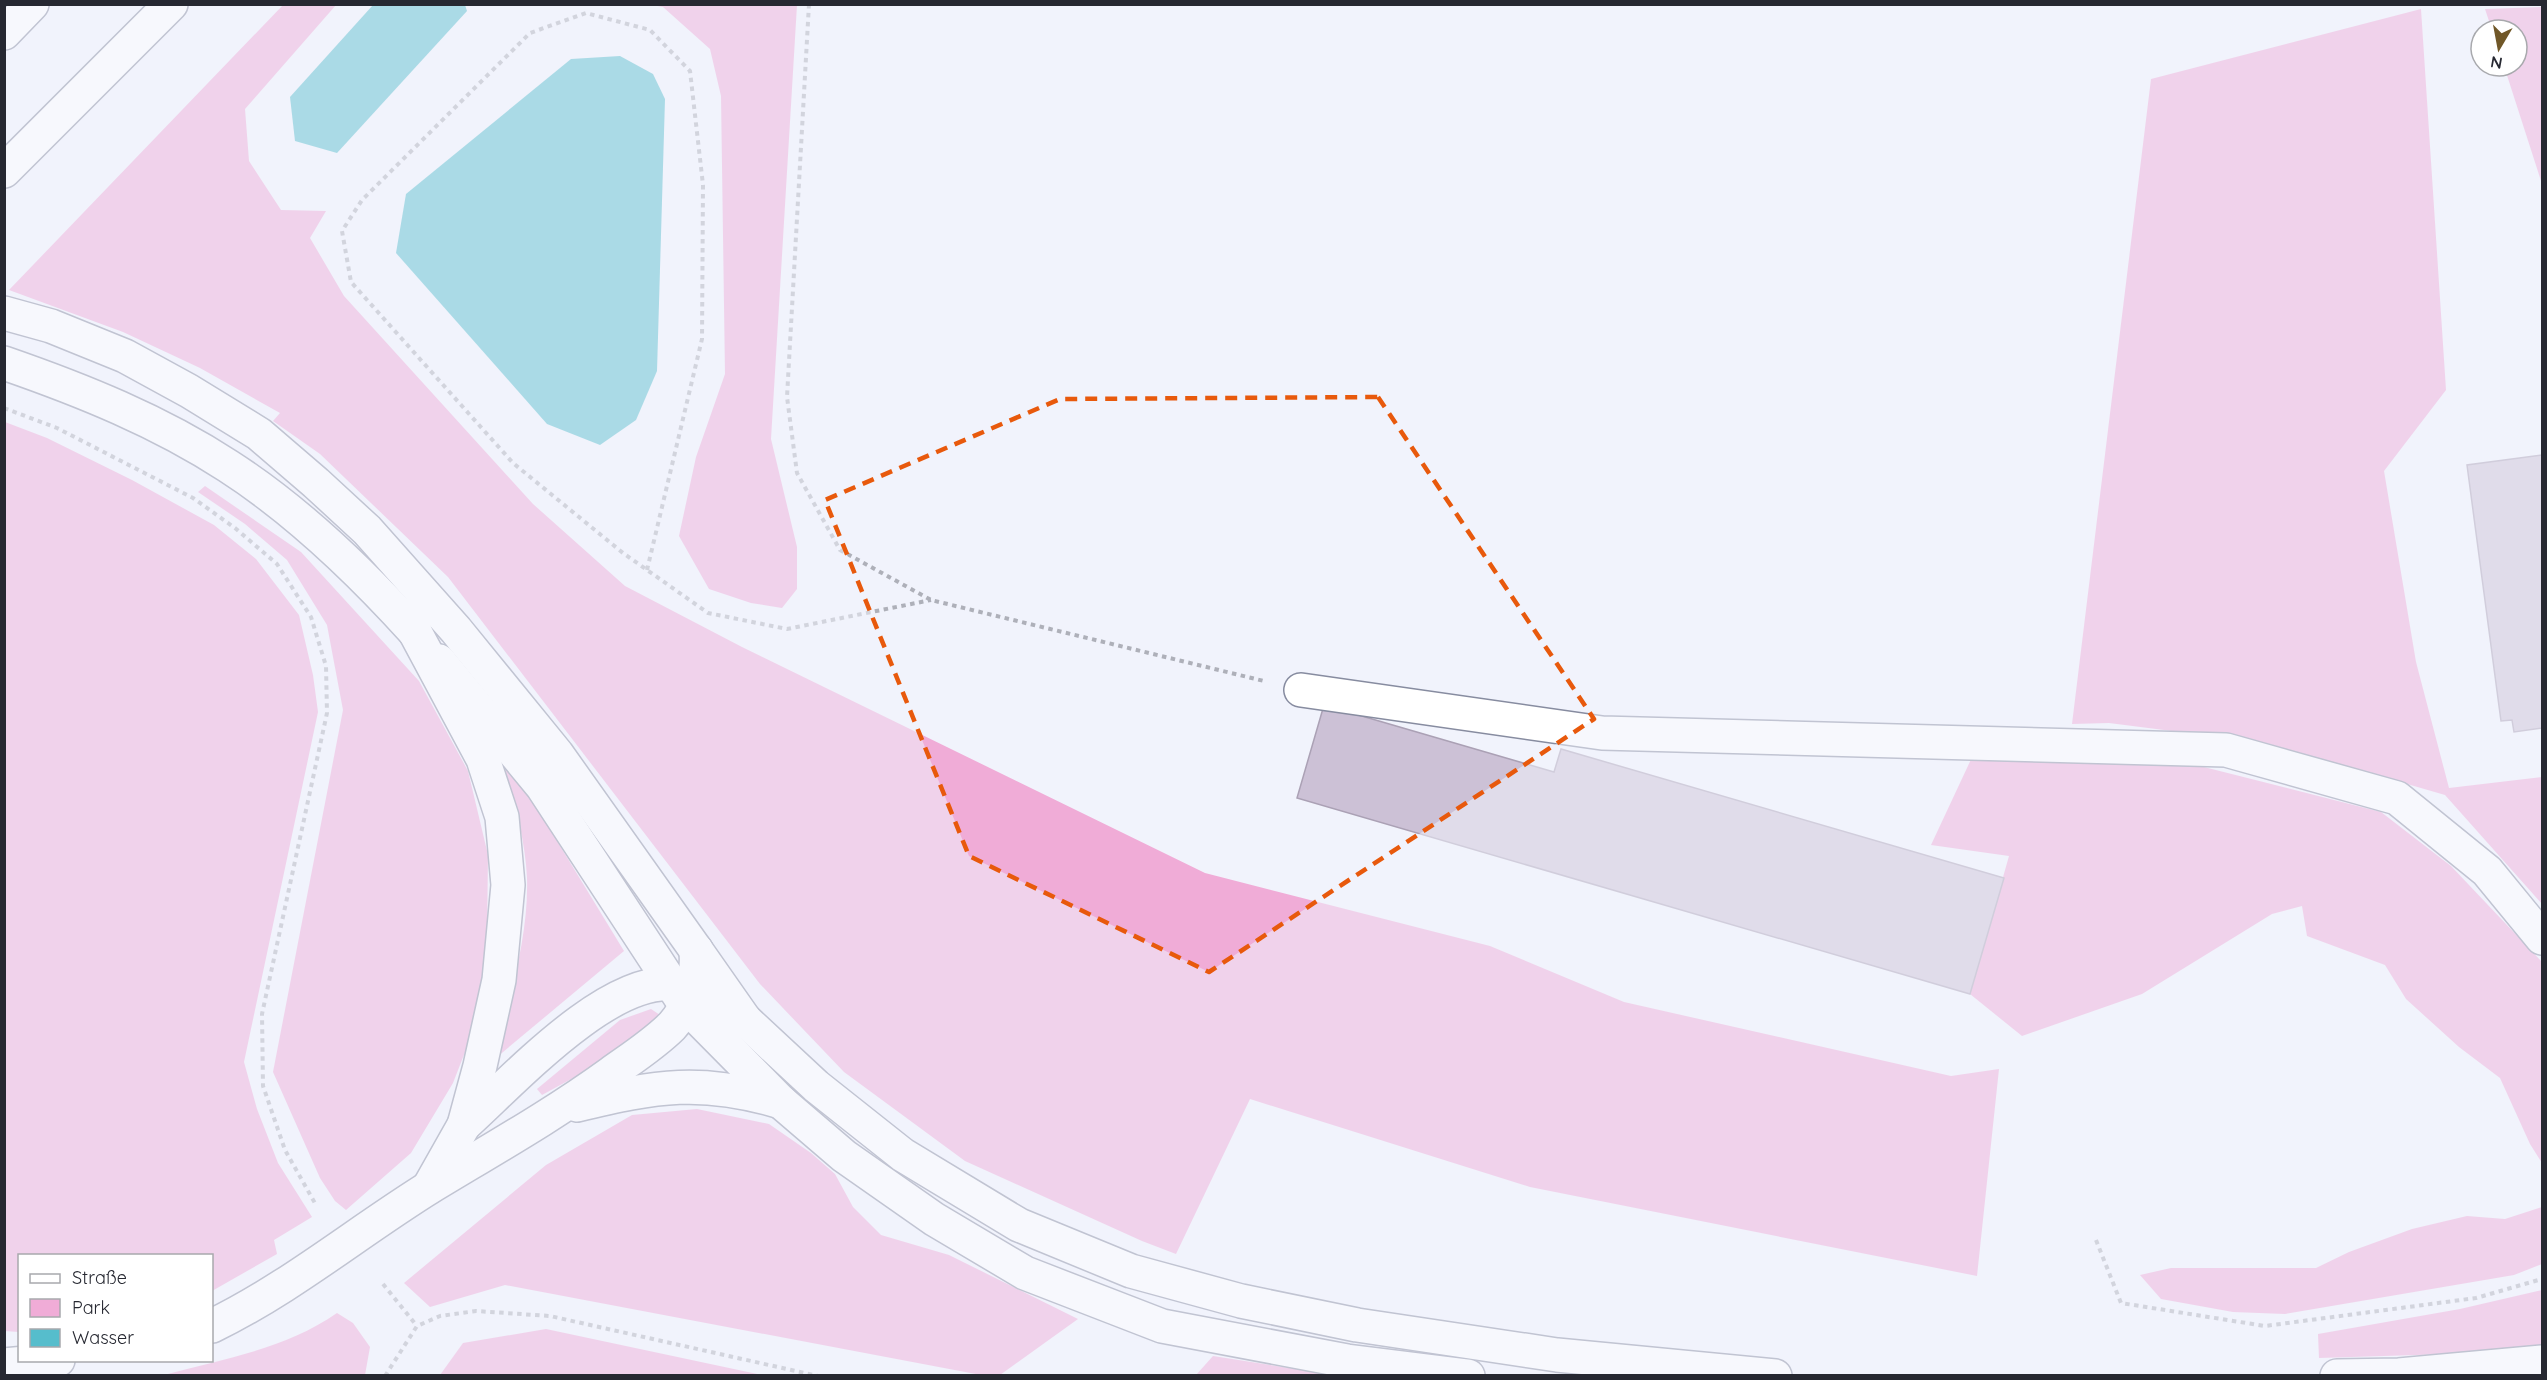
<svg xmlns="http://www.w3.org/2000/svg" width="2547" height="1380" viewBox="0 0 2547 1380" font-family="Quicksand,sans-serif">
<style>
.green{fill:#f0acd7}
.water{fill:#56bdcc}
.building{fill:#ccc1d6;stroke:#aba1b5;stroke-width:1.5}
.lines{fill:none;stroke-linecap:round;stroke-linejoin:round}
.street-casing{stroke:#878ca0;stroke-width:36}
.secondary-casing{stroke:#878ca0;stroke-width:36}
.primary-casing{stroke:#878ca0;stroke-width:36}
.highway-casing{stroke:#878ca0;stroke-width:36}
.path{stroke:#aeb0b9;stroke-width:4;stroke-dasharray:4.5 4.5;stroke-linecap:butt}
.street{stroke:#fff;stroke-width:33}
.secondary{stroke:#fff;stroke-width:33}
.primary{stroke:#fff;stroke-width:33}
.highway{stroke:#fff;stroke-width:33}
.marked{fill:none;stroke:#e8590c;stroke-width:4.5;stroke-dasharray:12 8;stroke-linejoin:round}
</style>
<rect width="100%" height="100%" fill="#f1f3fc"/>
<g class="green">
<polygon points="284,4 336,5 245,109 249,161 281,210 326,211 310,238 344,296 533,504 625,586 742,647 1205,873 1490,946 1624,1002 1951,1076 1999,1069 1977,1276 1530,1187 1250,1099 1176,1254 1142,1241 965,1161 844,1072 760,984 448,577 320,454 273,421 280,413 200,368 123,332 9,290"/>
<polygon points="652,5 797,5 771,439 797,547 797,589 782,608 751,603 709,589 679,536 696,457 725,374 721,96 710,49 663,7"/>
<polygon points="2542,7 2542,184 2504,66 2517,66 2517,30 2492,30 2485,9"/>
<polygon points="2421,9 2446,390 2384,471 2416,662 2449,788 2542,777 2542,904 2445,795 2266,743 2109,723 2072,724 2151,79"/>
<polygon points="5,422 47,438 132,480 214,525 256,559 299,615 313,675 318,712 244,1062 257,1109 278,1163 312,1217 274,1240 277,1254 212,1291 212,1256 20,1256 19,1332 4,1331"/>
<polygon points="205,486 301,552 419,681 468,771 488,855 487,936 481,1011 453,1083 411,1153 346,1210 335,1201 320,1178 273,1072 343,710 327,625 287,560 245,524 198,492"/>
<path d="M498 744 624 951 491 1062C508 1006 529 938 527 878 525 833 510 788 498 744Z"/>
<polygon points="1974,753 2196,765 2381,812 2451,866 2542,962 2542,1163 2530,1144 2500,1078 2459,1047 2406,999 2385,965 2307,936 2302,906 2272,914 2142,994 2022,1036 1970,994 2009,856 1931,845"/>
<polygon points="651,1009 660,1015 606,1060 542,1095 537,1089 620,1020"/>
<polygon points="697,1109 769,1124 811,1153 835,1174 853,1207 881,1235 949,1255 1078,1319 1000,1375 981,1375 505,1285 430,1307 404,1283 546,1165 632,1115"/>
<polygon points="2542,1207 2542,1264 2514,1275 2285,1314 2233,1312 2161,1299 2140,1275 2171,1268 2316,1268 2349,1252 2412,1229 2467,1216 2505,1219"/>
<polygon points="2542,1290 2542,1346 2481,1353 2319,1358 2318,1334 2460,1309"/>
<path d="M337 1313 353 1323 370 1347 365 1375H164C224 1359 285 1349 337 1313Z"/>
<polygon points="546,1329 762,1375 440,1375 463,1343"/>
<polygon points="1213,1356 1333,1375 1196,1375"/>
</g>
<g class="water">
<polygon points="373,5 465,5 467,11 337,153 295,141 290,97"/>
<polygon points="620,56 653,74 665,99 657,371 636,420 600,445 547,424 396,253 406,194 571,59"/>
</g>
<g class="building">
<polygon points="2542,455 2542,728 2514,732 2512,720 2501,721 2467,465"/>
<polygon points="1324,705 1554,772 1561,749 2004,878 1970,994 1297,798"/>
</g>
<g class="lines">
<defs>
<polyline id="street" points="1301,690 1602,733 2226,750 2397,798 2487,871 2542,938"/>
<g id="secondary">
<polyline points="439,661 542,786 686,1006 781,1102 844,1156 934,1219 1025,1273 1162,1326 1347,1361 1468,1376"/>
<polyline points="696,950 745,1020 816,1086 903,1155 1019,1225 1131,1271 1241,1301 1357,1325 1557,1355 1775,1376"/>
<polyline points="2337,1376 2399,1375 2542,1362"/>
</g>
<g id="primary">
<polyline points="4,313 51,326 125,356 189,391 259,434 316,483 367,530 456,630 557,754 696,950"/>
<path d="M4 363C82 390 159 421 228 466 298 511 359 570 415 632"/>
</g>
<g id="highway">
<polyline points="4,33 32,4"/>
<polyline points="4,171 171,4"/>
<polyline points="415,632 483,759 502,817 508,885 499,980 480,1066 464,1125 429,1187"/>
<path d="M577 1105C656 1086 702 1078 781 1102"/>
<path d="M464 1125C512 1082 605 979 672 984 699 986 724 1005 745 1020"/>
<path d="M212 1326C290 1288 356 1233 430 1187 491 1150 553 1115 611 1073 632 1058 654 1044 672 1026 692 1004 698 978 696 950"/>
<polyline points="4,1365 58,1360"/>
</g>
</defs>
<use href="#street" class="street-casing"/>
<use href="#secondary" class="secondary-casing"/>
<use href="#primary" class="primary-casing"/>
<use href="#highway" class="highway-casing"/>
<g class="path">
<polyline points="809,4 787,397 797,473 840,550 931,600 1264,681"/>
<polyline points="4,408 57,428 193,498 235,528 277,564 311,617 326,666 327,713 262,1014 263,1086 285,1150 316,1205"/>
<polyline points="647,570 702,339 703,185 690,71 650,30 586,13 530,33 362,200 342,231 351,282 513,463 623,553 708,613 787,629 931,600"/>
<polyline points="2096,1240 2121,1303 2265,1326 2476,1298 2542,1279"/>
<polyline points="383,1284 417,1326"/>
<polyline points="385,1376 417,1326 440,1316 476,1311 550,1316 818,1376"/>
</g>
<use href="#street" class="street"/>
<use href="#secondary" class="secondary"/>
<use href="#primary" class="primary"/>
<use href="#highway" class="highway"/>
</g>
<path d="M0 0H2547V1380H0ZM1378 397 1594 719 1209 972 969 856 825 500 1060 399Z" fill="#f1f3fc" fill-opacity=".55" fill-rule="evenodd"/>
<path class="marked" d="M1378 397 1594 719 1209 972 969 856 825 500 1060 399Z"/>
<rect width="2547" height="1380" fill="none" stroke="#262831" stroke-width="12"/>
<rect x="18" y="1254" width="195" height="108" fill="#ffffff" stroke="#a8a9ad" stroke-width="1.5"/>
<rect x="30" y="1274" width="30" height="9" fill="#ffffff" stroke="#a8a9ad" stroke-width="1.5"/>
<text x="72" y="1284" font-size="18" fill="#262831">Straße</text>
<rect x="30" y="1299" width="30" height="18" fill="#f0acd7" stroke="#a8a9ad" stroke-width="1.5"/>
<text x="72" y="1314" font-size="18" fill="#262831">Park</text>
<rect x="30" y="1329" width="30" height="18" fill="#56bdcc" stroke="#a8a9ad" stroke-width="1.5"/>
<text x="72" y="1344" font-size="18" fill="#262831">Wasser</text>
<g transform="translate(2499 48) rotate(190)"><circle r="28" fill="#ffffff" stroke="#a8a9ad" stroke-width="1.5"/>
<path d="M0-4.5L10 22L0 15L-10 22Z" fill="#705728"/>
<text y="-9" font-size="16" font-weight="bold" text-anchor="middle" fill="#262831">N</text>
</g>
</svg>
